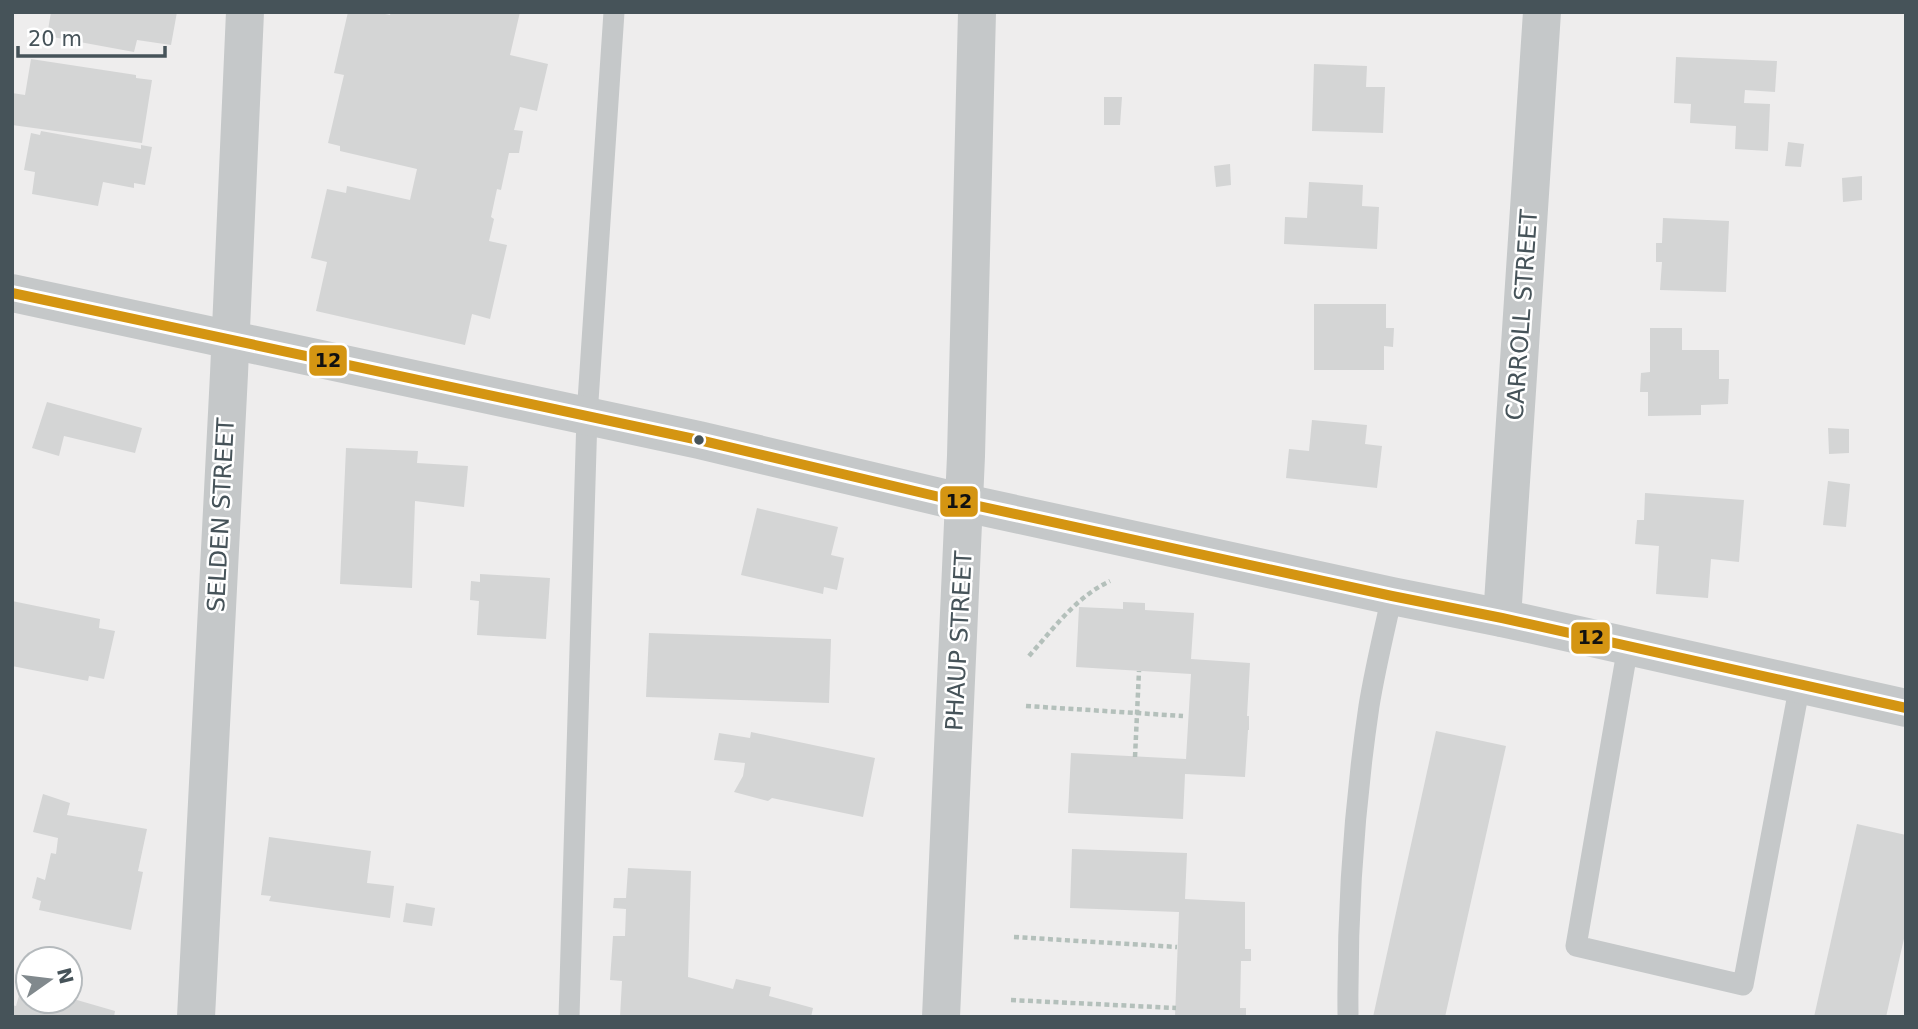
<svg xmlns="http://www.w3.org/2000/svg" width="1918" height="1029" viewBox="0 0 1918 1029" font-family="'DejaVu Sans',sans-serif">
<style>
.building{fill:#d4d5d5}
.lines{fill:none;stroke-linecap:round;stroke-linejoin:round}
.path{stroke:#b4c0bb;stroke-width:4.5;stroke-dasharray:5 3.5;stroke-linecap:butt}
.service{stroke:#c5c8c9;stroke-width:21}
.minor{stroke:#c5c8c9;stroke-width:38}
.bus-1-casing{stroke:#fff;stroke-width:16}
.bus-1{stroke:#d49512;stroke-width:10}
.bus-dot{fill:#465359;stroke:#fff;stroke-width:2.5}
.labels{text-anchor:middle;stroke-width:5;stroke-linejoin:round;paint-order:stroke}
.street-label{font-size:24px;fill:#465359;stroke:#fff}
.line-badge{stroke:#fff;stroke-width:2.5}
.pale-badge-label{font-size:19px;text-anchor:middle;font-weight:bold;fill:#111}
</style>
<rect width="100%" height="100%" fill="#eeeded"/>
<g class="building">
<polygon points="51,12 177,12 171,45 137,40 134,52 47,36"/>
<polygon points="348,12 376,12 390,15 391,12 520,12 510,55 548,64 537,111 520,107 514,130 523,131 519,153 509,153 501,190 497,189 491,217 494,219 489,241 507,245 490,319 472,314 465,345 316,311 327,262 311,258 327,189 346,193 347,186 410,200 417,169 340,151 340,146 328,143 344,75 334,73"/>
<polygon points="1676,57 1777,61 1775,92 1745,90 1744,103 1770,104 1768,151 1735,149 1736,126 1690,123 1691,104 1674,103"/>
<polygon points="31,59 136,75 136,78 152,80 142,143 12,125 12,93 25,95"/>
<polygon points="1314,64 1367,66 1366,87 1385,87 1383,133 1312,131"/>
<polygon points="1104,97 1122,97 1120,125 1104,125"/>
<polygon points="41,131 141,149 141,145 152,147 145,185 134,183 134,188 103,182 98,206 32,194 35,172 24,170 31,133 40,135"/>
<polygon points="1788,142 1804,144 1801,167 1785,166"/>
<polygon points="1230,164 1231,185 1216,187 1214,166"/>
<polygon points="1862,176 1862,200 1843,202 1842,178"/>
<polygon points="1309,182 1363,185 1362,206 1379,207 1377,249 1284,244 1285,217 1307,218"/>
<polygon points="1663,218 1729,221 1726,292 1660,290 1662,262 1656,262 1656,243 1662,243"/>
<polygon points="1314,304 1386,304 1386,328 1394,328 1393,347 1384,346 1384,370 1314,370"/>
<polygon points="1650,328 1682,328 1682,350 1719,350 1719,379 1729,379 1728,404 1701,405 1701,415 1648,416 1648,392 1640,392 1641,373 1650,372"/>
<polygon points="47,402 142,428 135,453 64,436 59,456 32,448"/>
<polygon points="1312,420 1367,425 1365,444 1382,446 1377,488 1286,478 1289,449 1309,451"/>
<polygon points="1828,428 1849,429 1849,453 1829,454"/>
<polygon points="346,448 418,451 417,463 468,466 464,507 415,501 412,588 340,584"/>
<polygon points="1828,481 1850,484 1846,527 1823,525"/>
<polygon points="1645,493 1744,500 1739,562 1711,559 1708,598 1656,594 1659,546 1635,544 1637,520 1644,520"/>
<polygon points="757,508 838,527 831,555 844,558 837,590 824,587 823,594 741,575"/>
<polygon points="480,574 550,578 546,639 477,635 479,601 470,600 471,581 480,582"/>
<polygon points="12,601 100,619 99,628 115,631 104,679 89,676 88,681 12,666"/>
<polygon points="1123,602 1145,603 1145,610 1194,613 1191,659 1250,663 1247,716 1249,716 1249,730 1248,730 1245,777 1185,774 1183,819 1068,813 1071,753 1186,759 1191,674 1076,667 1079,607 1123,609"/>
<polygon points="649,633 831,639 829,703 646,697"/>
<polygon points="1436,731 1506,746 1445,1017 1373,1017"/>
<polygon points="751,732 875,758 863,817 772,798 768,801 734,792 743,776 745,763 714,760 719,733 750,738"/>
<polygon points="43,794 70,803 67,815 147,829 138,871 143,872 131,930 39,910 41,901 32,898 37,877 45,880 51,853 56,854 58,838 33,832"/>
<polygon points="1857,824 1906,835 1906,930 1886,1017 1814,1017"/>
<polygon points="269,837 371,851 367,883 394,886 390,918 269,901 271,896 261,895"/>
<polygon points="1072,849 1187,853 1185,899 1245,902 1245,949 1251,949 1251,961 1241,961 1240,1008 1246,1008 1246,1017 1175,1017 1179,912 1070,908"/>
<polygon points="628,868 691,871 688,977 733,989 736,979 771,987 769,996 813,1008 811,1017 620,1017 622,981 610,980 613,936 625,936 626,909 613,908 614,898 626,898"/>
<polygon points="406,903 435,908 432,926 403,922"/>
<polygon points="22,985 28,987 28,1001 70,1001 70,998 115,1011 114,1017 12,1017 12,1005 16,1006"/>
</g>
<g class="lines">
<g class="path">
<path d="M1029 656C1054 628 1076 597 1110 581"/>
<polyline points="1026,706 1183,716"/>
<polyline points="1135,757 1139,671"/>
<polyline points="1014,937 1177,947"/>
<polyline points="1011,1000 1176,1008"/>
</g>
<g class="service">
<polyline points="1628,646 1576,946 1743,985 1800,684"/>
<path d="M1348 1014C1347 911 1354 808 1369 706 1375 669 1384 632 1392 596"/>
<polyline points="569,1017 587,416 614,12"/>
</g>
<g class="minor">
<polyline points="12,293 699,440 965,503 1392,596 1502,618 1906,708"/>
<polyline points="1502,618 1542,12"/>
<polyline points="196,1017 229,374 245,12"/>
<polyline points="941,1017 966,456 977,12"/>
</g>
<defs>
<polyline id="bus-1" points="12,293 699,440 965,503 1392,596 1502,618 1906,708"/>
</defs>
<use href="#bus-1" class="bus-1-casing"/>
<use href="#bus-1" class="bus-1"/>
</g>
<circle class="bus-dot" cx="699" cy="440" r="6"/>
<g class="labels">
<g class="street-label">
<text transform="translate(1522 315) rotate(-86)" y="8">CARROLL STREET</text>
<text transform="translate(221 515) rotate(-87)" y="8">SELDEN STREET</text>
<text transform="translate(959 641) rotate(-87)" y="8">PHAUP STREET</text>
</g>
</g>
<g class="line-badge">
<rect x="308" y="344" width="40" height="33" rx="7" fill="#d49512"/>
<rect x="939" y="485" width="40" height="33" rx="7" fill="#d49512"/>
<rect x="1570" y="621" width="41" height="34" rx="7" fill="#d49512"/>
</g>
<g class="pale-badge-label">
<text x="328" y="367">12</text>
<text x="959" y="508">12</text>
<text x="1591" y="644">12</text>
</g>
<rect width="1918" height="1029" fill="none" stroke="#465359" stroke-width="28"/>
<g transform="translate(49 980) rotate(76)"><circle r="33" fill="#ffffff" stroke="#b5babd" stroke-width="2"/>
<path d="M0-5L12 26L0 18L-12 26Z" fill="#81898d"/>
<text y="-10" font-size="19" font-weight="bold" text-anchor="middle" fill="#465359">N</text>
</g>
<path d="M18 46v10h147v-10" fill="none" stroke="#465359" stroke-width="3.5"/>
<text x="28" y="46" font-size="21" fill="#465359" stroke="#ffffff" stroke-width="5" paint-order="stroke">20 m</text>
</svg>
